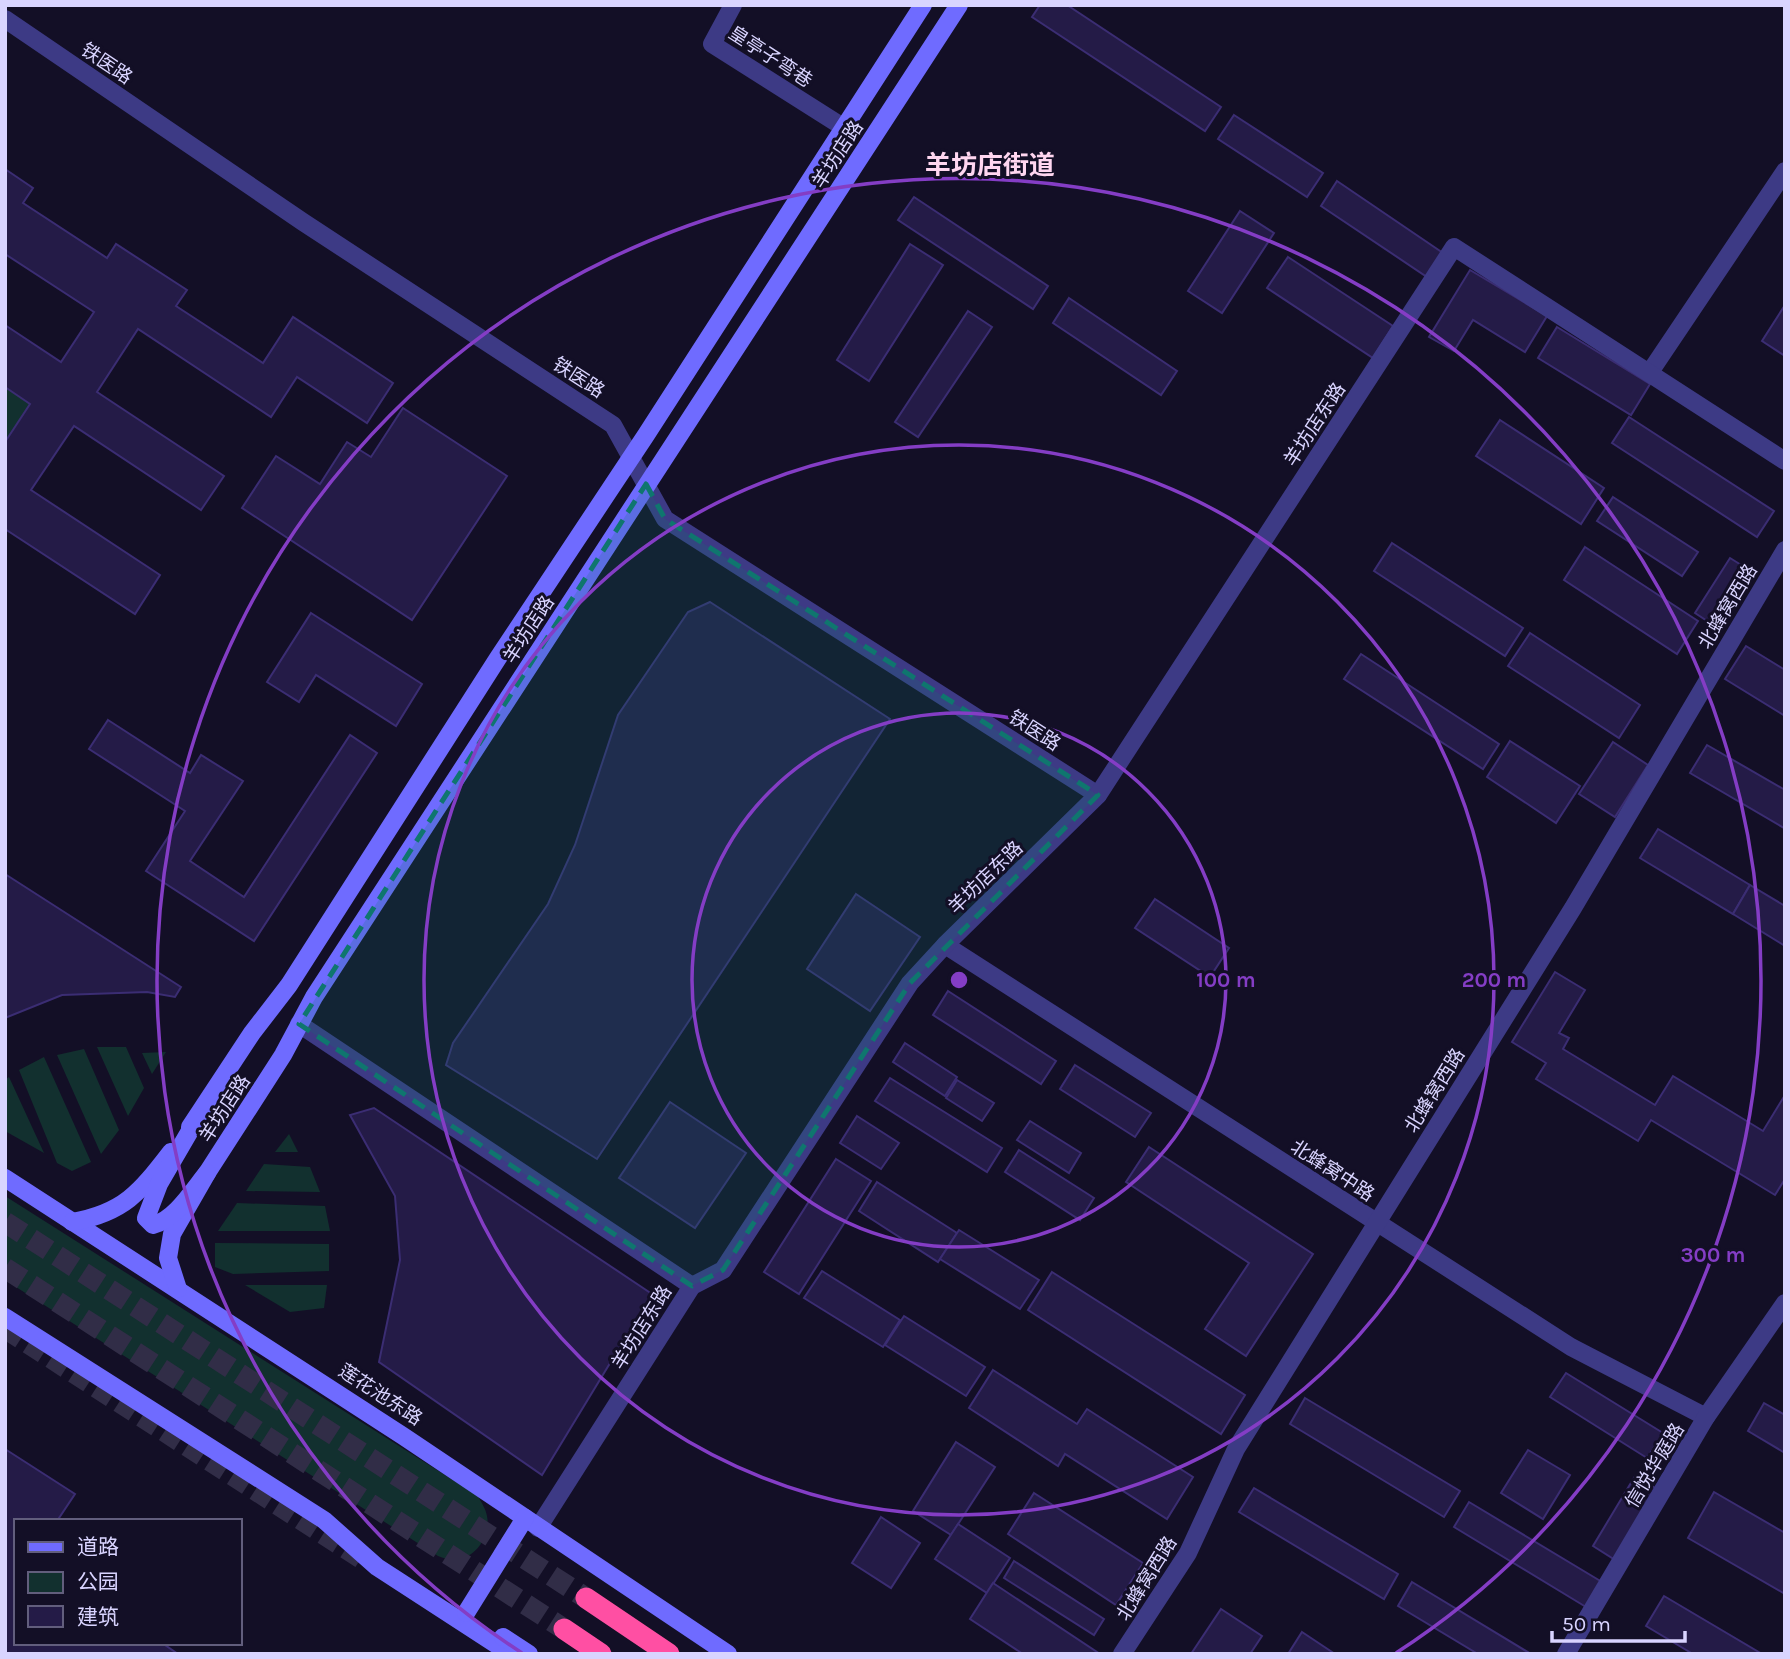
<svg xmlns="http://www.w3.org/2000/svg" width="1790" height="1659" viewBox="0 0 1790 1659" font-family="Karla,'Noto Sans SC',sans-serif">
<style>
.green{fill:#12302f}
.building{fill:#241b47;stroke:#3b2d73;stroke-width:2}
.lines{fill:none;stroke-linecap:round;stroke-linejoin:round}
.secondary-tunnel{stroke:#312d47;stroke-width:18;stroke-dasharray:18 9;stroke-linecap:butt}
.highway-tunnel{stroke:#312d47;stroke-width:21;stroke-dasharray:21 10;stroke-linecap:butt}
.street{stroke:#3d3a85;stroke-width:18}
.secondary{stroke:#6f6bff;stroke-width:18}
.highway{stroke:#ff4fa3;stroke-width:21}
.secondary-bridge{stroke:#6f6bff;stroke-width:18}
.marked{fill:#0f766e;fill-opacity:0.2;stroke:#0f766e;stroke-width:5;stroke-dasharray:14 9;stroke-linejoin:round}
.ring{fill:none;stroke:#843dc5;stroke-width:3.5}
.labels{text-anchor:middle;stroke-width:6;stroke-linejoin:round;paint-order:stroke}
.street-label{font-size:19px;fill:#d9d4ff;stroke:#130f26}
.district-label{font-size:26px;font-weight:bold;fill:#ffd6f0;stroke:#130f26}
.centre{fill:#843dc5;stroke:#130f26;stroke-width:3.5}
.ring-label{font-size:21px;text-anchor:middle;font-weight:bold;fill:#843dc5;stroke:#130f26;stroke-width:6;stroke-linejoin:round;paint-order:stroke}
</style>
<rect width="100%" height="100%" fill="#130f26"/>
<g class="green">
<polygon points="5,387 30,404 5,442"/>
<polygon points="97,1047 126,1047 144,1088 128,1116"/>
<polygon points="84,1049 119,1130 101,1154 57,1055"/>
<polygon points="166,1052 152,1074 142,1053"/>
<polygon points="44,1057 91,1162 72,1171 57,1163 19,1070"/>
<polygon points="9,1077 44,1153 5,1131 5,1080"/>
<polygon points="289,1134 298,1152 275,1152"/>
<polygon points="264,1164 310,1167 320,1192 246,1191"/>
<path d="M5 1196 478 1496C481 1502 486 1509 487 1516 491 1536 476 1558 455 1560 449 1560 443 1558 438 1556L5 1280Z"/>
<polygon points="237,1203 325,1206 330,1231 218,1231"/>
<polygon points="215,1243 329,1244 329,1271 233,1274 215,1267"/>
<polygon points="245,1285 327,1285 324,1308 290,1312"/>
</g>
<g class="building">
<polygon points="1040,5 1067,5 1221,107 1205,131 1032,17"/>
<polygon points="1234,115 1323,173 1307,197 1218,139"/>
<polygon points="5,169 33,188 23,203 107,258 116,244 187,290 176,306 263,363 293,317 393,383 367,423 297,377 271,417 138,329 97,392 224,476 201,510 74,426 31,490 160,575 135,614 5,529 5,442 30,404 5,387 5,325 61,362 94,312 5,254"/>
<polygon points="1337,181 1443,253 1427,277 1321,206"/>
<polygon points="914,197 1048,286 1033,309 898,220"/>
<polygon points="1240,211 1274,233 1222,313 1188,291"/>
<polygon points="910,244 943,265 869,381 837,360"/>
<polygon points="1288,257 1393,326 1373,358 1267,288"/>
<polygon points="1470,270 1547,316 1525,352 1473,320 1454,351 1429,337"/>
<polygon points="1069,298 1177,371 1161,395 1053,323"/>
<polygon points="1785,305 1785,356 1762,341"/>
<polygon points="968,311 992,327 918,437 895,422"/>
<polygon points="1557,327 1650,384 1631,415 1538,358"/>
<polygon points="403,408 507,476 412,620 242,508 276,456 320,484 347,442 371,457"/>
<polygon points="1629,417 1774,511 1757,537 1612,443"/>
<polygon points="1500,420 1604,488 1581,524 1476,456"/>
<polygon points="1613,497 1698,552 1682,576 1597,521"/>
<polygon points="1392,543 1523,628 1505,656 1374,571"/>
<polygon points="1585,547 1698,621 1677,654 1564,580"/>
<polygon points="1730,558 1754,573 1718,628 1695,613"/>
<polygon points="710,602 890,719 597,1159 446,1065 453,1043 548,904 575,845 618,715 688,612"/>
<polygon points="311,613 422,684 396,726 316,675 299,702 267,682"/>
<polygon points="1530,633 1640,705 1619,738 1508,666"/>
<polygon points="1746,646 1785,670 1785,716 1725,679"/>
<polygon points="1361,654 1499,744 1483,769 1344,679"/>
<polygon points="108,720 190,773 201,755 243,781 190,861 244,897 350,735 377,753 254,941 146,871 185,811 89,749"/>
<polygon points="1510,741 1580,786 1556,823 1487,777"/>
<polygon points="1613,742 1648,765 1615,817 1579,794"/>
<polygon points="1707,745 1785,790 1784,828 1690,773"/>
<polygon points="1658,829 1750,885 1733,914 1640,858"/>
<polygon points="5,874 181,987 175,997 147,992 62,995 5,1018"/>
<polygon points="1750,885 1785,906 1785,946 1733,914"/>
<polygon points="856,894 920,937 870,1011 807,969"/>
<polygon points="1155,899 1229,948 1210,977 1135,928"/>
<polygon points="1555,972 1585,990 1559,1033 1569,1038 1563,1049 1655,1105 1673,1076 1763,1131 1785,1095 1785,1179 1775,1195 1651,1120 1638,1141 1536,1079 1546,1063 1512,1042"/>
<polygon points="948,991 1056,1061 1041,1084 933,1015"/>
<polygon points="905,1043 957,1077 945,1096 893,1062"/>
<polygon points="1075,1065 1151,1113 1135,1137 1060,1089"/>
<polygon points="890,1078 1002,1148 987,1172 875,1101"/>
<polygon points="957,1080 994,1103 982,1121 946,1098"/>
<polygon points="670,1102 746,1153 695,1228 619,1178"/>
<polygon points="374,1108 652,1294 542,1475 379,1362 400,1260 395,1196 350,1115"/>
<polygon points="857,1116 899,1143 881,1169 840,1143"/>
<polygon points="1030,1121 1081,1153 1069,1173 1017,1140"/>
<polygon points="1149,1147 1313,1254 1246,1356 1205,1329 1249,1263 1126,1182"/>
<polygon points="1019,1150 1094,1198 1080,1220 1005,1172"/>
<polygon points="836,1159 871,1181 799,1294 764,1272"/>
<polygon points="877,1182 957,1233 938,1262 859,1211"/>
<polygon points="959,1230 1039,1280 1020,1309 940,1259"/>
<polygon points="822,1271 900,1320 883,1347 804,1298"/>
<polygon points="1052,1272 1245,1395 1221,1434 1028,1310"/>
<polygon points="904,1316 985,1367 966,1396 885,1345"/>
<polygon points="993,1370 1077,1424 1087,1409 1193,1477 1167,1519 1065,1454 1058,1466 969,1408"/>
<polygon points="1566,1373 1663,1433 1647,1458 1550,1397"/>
<polygon points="1305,1398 1460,1491 1444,1517 1290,1424"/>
<polygon points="1764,1403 1785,1415 1785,1453 1748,1431"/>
<polygon points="956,1442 995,1467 951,1535 913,1511"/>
<polygon points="5,1449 75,1494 57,1521 16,1521 16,1643 162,1643 178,1654 5,1654"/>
<polygon points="1528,1450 1570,1475 1543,1519 1501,1493"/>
<polygon points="1635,1476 1662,1492 1620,1563 1593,1546"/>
<polygon points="1254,1488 1398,1574 1384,1599 1239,1512"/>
<polygon points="1714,1492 1785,1533 1785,1594 1688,1538"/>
<polygon points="1034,1493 1143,1563 1116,1605 1008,1534"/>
<polygon points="1469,1502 1602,1582 1586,1607 1454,1527"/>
<polygon points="881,1517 920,1543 891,1588 852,1563"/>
<polygon points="958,1524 1010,1558 987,1593 935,1559"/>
<polygon points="1014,1561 1104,1619 1094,1635 1004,1578"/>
<polygon points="1412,1582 1531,1654 1478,1654 1398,1606"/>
<polygon points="993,1583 1100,1654 1023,1654 970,1619"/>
<polygon points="1664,1596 1762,1654 1693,1654 1646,1626"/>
<polygon points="1221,1609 1262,1636 1250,1654 1191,1654"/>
<polygon points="1302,1632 1335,1654 1288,1654"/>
</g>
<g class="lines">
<polyline class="secondary-tunnel" points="5,1330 361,1560"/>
<g class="highway-tunnel">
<polyline points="5,1222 586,1598"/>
<polyline points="5,1268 564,1629"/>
</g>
<g class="street">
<polyline points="733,5 712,44 843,127"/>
<polyline points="5,19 303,222 613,425 665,519 1098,795"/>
<polyline points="1650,372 1785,171"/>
<polyline points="945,945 1571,1347 1706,1417"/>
<polyline points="299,1024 692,1286"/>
<polyline points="538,1528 692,1286 723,1270 910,983 945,945 1098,795 1454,247 1785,461"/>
<polyline points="1122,1654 1188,1553 1236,1449 1573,908 1785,550"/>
<polyline points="1566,1654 1706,1417 1785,1303"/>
</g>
<g class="secondary">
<polyline points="190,1127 252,1033 289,985 498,658 646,435 923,5"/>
<polyline points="5,1178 403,1436 728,1654"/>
<path d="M72 1222C124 1213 140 1192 171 1152"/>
<polyline points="178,1289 168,1258 172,1234 207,1173 283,1055 314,997 959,5"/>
<polyline points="5,1317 324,1520 377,1567 511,1654"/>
<polyline points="466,1613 525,1518"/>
<polyline points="503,1637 529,1654"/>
</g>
<g class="highway">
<polyline points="586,1598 669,1654"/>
<polyline points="564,1629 601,1654"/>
</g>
<path class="secondary-bridge" d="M198 1117 159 1184 146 1218 153 1225C175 1220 193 1190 207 1173"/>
</g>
<path class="marked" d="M646 484 665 519 1098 795 910 983 723 1270 692 1286 299 1024Z"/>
<g class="ring">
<circle cx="959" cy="980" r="267"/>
<circle cx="959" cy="980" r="535"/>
<path d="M522 1653A802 802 0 1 1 1396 1653"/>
</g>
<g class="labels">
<g class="street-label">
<text transform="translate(771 56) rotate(33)" y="7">皇亭子弯巷</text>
<text transform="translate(107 63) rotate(34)" y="7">铁医路</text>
<text transform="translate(837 154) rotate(-57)" y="7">羊坊店路</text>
<text transform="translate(579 377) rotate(33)" y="7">铁医路</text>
<text transform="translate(1314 424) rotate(-57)" y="7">羊坊店东路</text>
<text transform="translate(1727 606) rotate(-59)" y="7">北蜂窝西路</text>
<text transform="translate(528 629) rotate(-57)" y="7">羊坊店路</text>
<text transform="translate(1035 730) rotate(33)" y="7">铁医路</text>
<text transform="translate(985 877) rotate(-44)" y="7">羊坊店东路</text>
<text transform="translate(1434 1090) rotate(-58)" y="7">北蜂窝西路</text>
<text transform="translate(224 1108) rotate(-57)" y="7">羊坊店路</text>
<text transform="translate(1333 1170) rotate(33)" y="7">北蜂窝中路</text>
<text transform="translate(641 1327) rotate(-58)" y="7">羊坊店东路</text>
<text transform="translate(381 1394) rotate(33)" y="7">莲花池东路</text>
<text transform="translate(1654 1465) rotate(-59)" y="7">信悦华庭路</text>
<text transform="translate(1146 1578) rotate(-58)" y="7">北蜂窝西路</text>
</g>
<g class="district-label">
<text x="990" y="174">羊坊店街道</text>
</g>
</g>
<circle cx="959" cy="980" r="10" class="centre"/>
<g class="ring-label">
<text x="1226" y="987">100 m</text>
<text x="1494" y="987">200 m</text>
<text x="1713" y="1262">300 m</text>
</g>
<rect width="1790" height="1659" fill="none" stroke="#d9d4ff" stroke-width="14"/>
<rect x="14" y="1519" width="228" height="126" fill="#130f26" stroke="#625e7d" stroke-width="2"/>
<rect x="28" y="1542" width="35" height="10" fill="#6f6bff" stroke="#625e7d" stroke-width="2"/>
<text x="77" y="1554" font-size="21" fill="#d9d4ff">道路</text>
<rect x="28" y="1572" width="35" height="21" fill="#12302f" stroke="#625e7d" stroke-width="2"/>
<text x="77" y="1589" font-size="21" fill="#d9d4ff">公园</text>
<rect x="28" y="1606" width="35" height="21" fill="#241b47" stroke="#625e7d" stroke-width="2"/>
<text x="77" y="1624" font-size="21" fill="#d9d4ff">建筑</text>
<path d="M1552 1631v10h133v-10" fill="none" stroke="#d9d4ff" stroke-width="3.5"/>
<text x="1562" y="1631" font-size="21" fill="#d9d4ff" stroke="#130f26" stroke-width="5" paint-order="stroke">50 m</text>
</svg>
